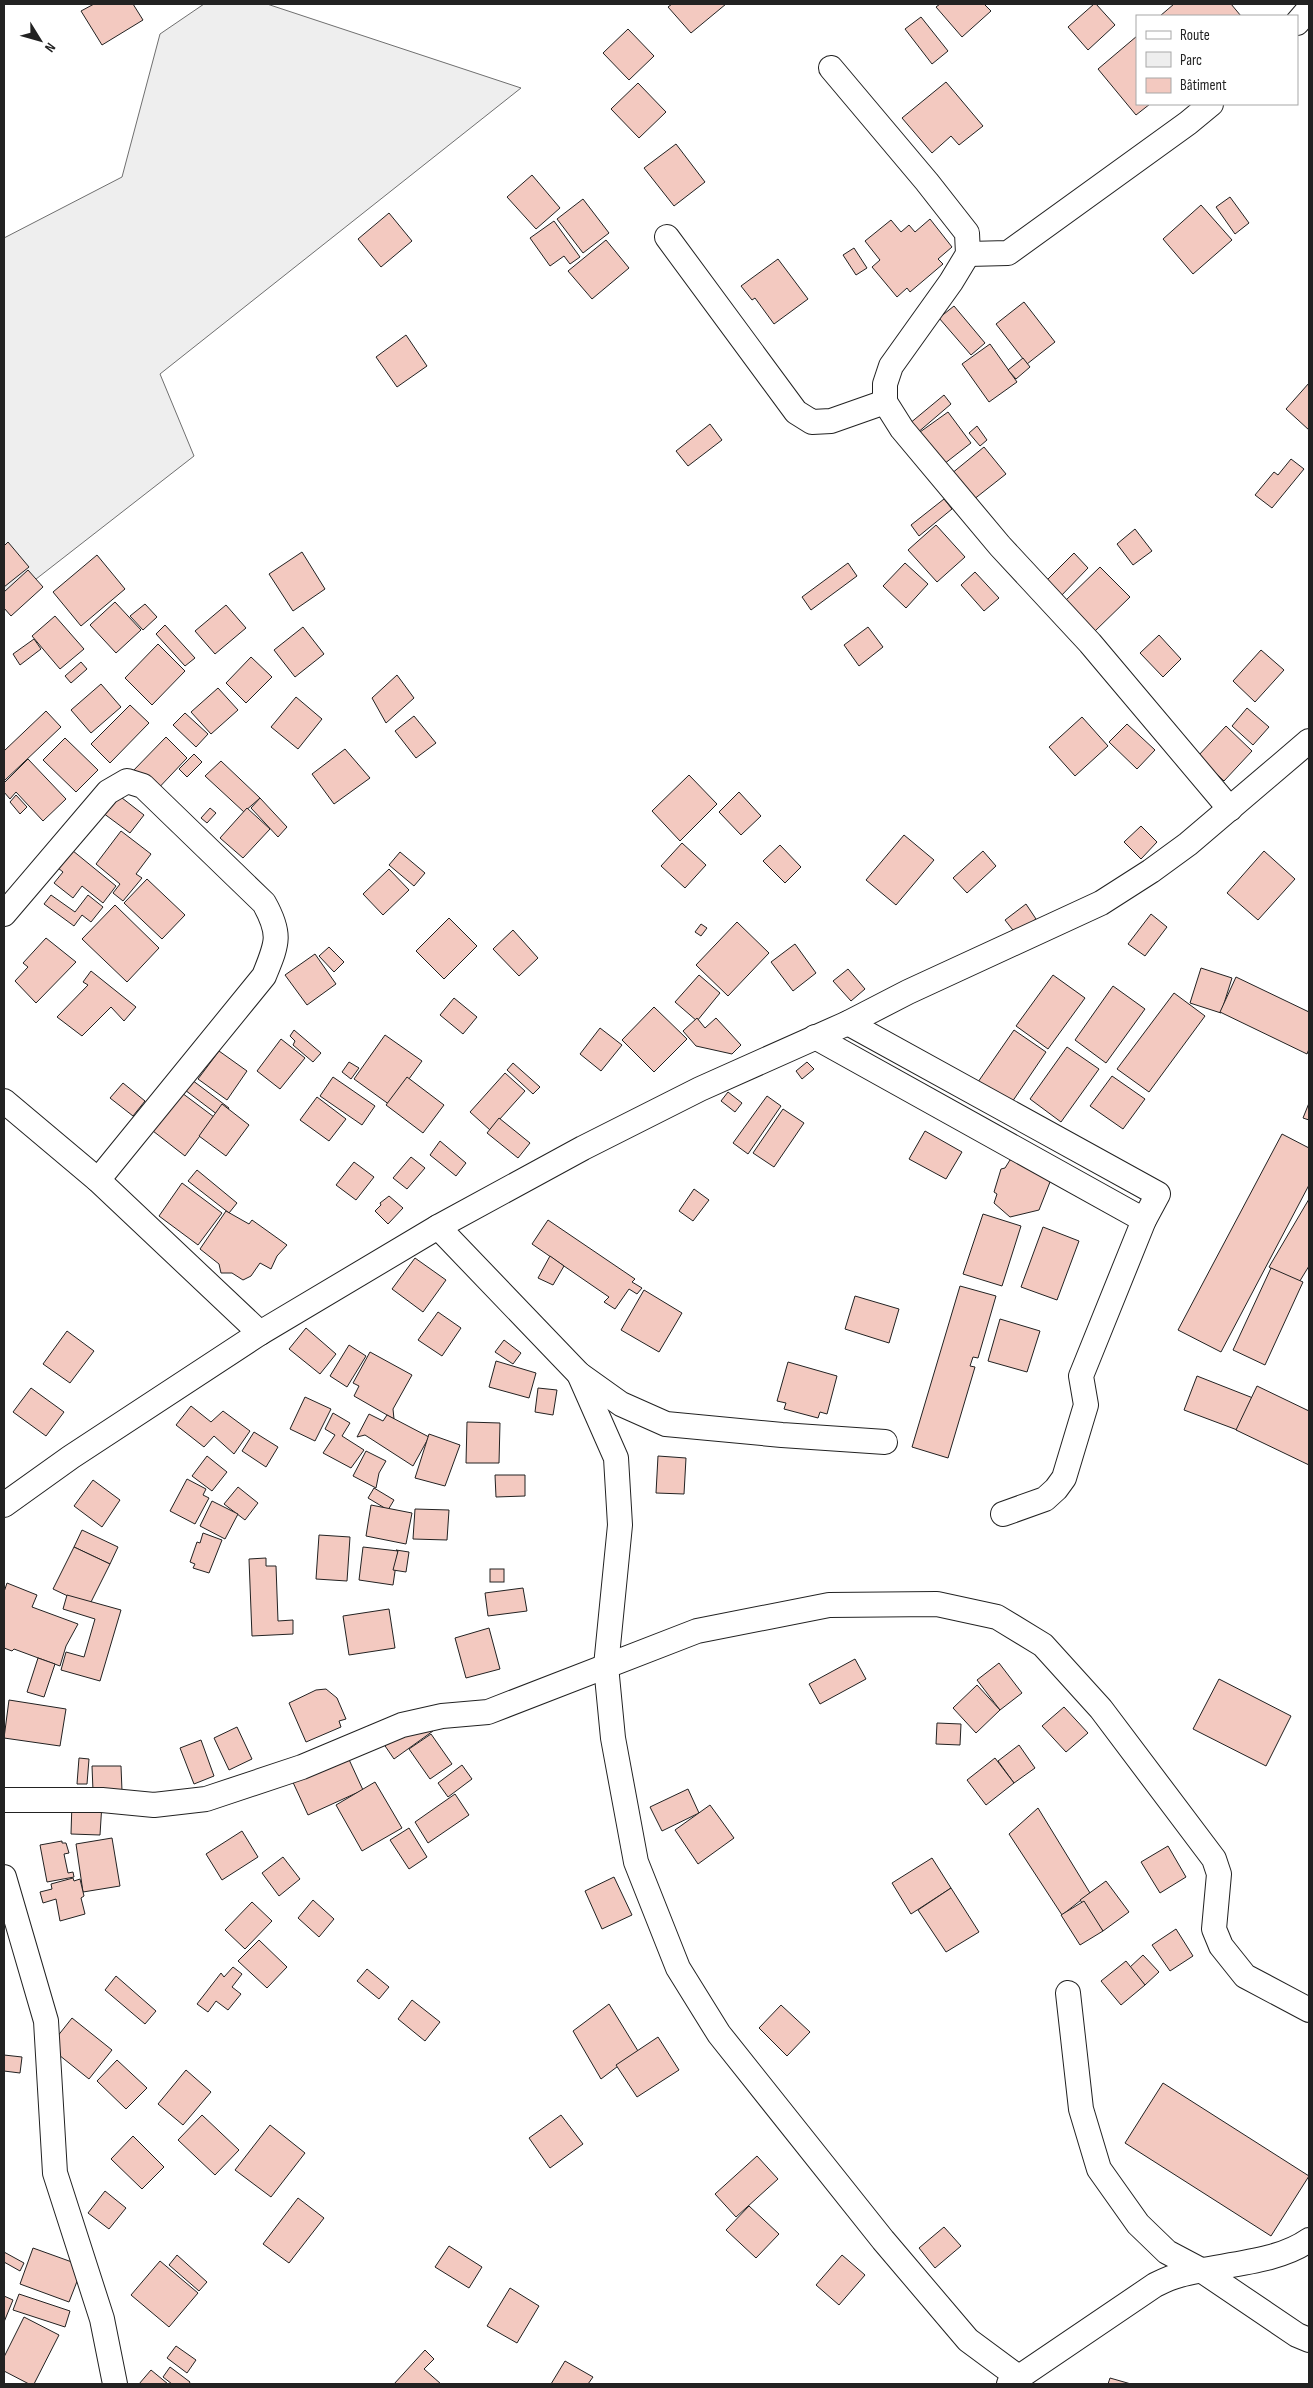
<svg xmlns="http://www.w3.org/2000/svg" width="1313" height="2388" viewBox="0 0 1313 2388" font-family="'Sofia Sans Condensed',sans-serif">
<style>
.green{fill:#eee;stroke:#6f6f6f}
.building{fill:#f3c9c0;stroke:#222}
.lines{fill:none;stroke-linecap:round;stroke-linejoin:round}
.minor-casing{stroke:#222;stroke-width:26}
.minor{stroke:#fff;stroke-width:24}
</style>
<rect width="100%" height="100%" fill="#fff"/>
<polygon class="green" points="204,4 267,4 521,88 160,374 194,456 4,604 4,238 122,177 160,34"/>
<g class="building">
<polygon points="94,4 133,4 143,20 102,45 81,11"/>
<polygon points="672,4 726,4 691,33 668,7"/>
<polygon points="940,4 984,4 991,11 962,37 936,7"/>
<polygon points="1094,4 1096,4 1115,25 1088,50 1068,27"/>
<polygon points="1174,4 1231,4 1241,16 1160,16"/>
<polygon points="921,17 948,51 932,64 905,29"/>
<polygon points="628,29 654,56 629,80 603,53"/>
<polygon points="1137,36 1137,104 1150,104 1136,115 1098,69"/>
<polygon points="946,82 983,126 959,145 951,136 932,153 902,118"/>
<polygon points="638,83 666,112 639,138 611,109"/>
<polygon points="676,144 705,182 674,206 644,168"/>
<polygon points="532,175 560,208 536,229 507,197"/>
<polygon points="1230,197 1249,223 1235,234 1216,207"/>
<polygon points="583,199 609,233 583,253 557,219"/>
<polygon points="1201,205 1232,240 1193,274 1163,239"/>
<polygon points="389,213 412,241 381,267 358,239"/>
<polygon points="930,219 952,247 938,259 943,264 910,292 907,288 897,297 872,267 880,260 865,241 891,220 901,232 909,225 915,232"/>
<polygon points="554,221 580,257 570,264 564,256 550,266 530,238"/>
<polygon points="606,240 629,268 592,299 568,271"/>
<polygon points="854,248 867,268 856,275 843,255"/>
<polygon points="778,259 808,299 774,324 755,298 752,300 741,286"/>
<polygon points="1024,302 1055,342 1027,364 996,324"/>
<polygon points="954,306 985,343 971,355 939,318"/>
<polygon points="406,335 427,366 397,387 376,357"/>
<polygon points="990,344 1017,382 989,402 962,364"/>
<polygon points="1023,358 1030,367 1016,379 1008,370"/>
<polygon points="1309,383 1309,430 1286,409"/>
<polygon points="944,395 951,404 916,434 909,424"/>
<polygon points="948,412 971,443 944,464 920,432"/>
<polygon points="710,424 722,440 688,466 676,451"/>
<polygon points="977,426 987,440 980,446 969,433"/>
<polygon points="984,447 1006,474 973,500 951,474"/>
<polygon points="1291,459 1304,469 1272,508 1255,495 1274,472 1278,475"/>
<polygon points="944,499 952,509 919,536 911,525"/>
<polygon points="936,525 965,557 937,582 908,550"/>
<polygon points="1135,529 1152,551 1133,565 1117,544"/>
<polygon points="8,542 29,567 4,587 4,546"/>
<polygon points="302,552 325,589 293,611 269,574"/>
<polygon points="1074,553 1088,568 1059,598 1044,583"/>
<polygon points="97,555 125,589 81,626 53,592"/>
<polygon points="848,563 857,576 811,610 802,597"/>
<polygon points="905,563 928,584 906,608 883,586"/>
<polygon points="1100,567 1130,597 1094,632 1065,601"/>
<polygon points="28,570 43,587 11,616 4,608 4,592"/>
<polygon points="975,572 999,598 984,611 961,585"/>
<polygon points="115,602 141,630 116,653 90,625"/>
<polygon points="145,604 157,617 143,630 130,616"/>
<polygon points="226,605 246,628 215,654 195,631"/>
<polygon points="55,616 84,649 60,669 32,636"/>
<polygon points="165,625 195,658 185,666 156,634"/>
<polygon points="303,627 324,654 295,677 274,650"/>
<polygon points="868,627 883,647 859,666 844,645"/>
<polygon points="1159,635 1181,659 1163,677 1140,653"/>
<polygon points="34,639 41,649 20,665 13,654"/>
<polygon points="158,644 185,671 152,705 125,678"/>
<polygon points="1261,650 1284,670 1255,702 1233,681"/>
<polygon points="251,657 272,677 246,703 226,683"/>
<polygon points="81,662 87,669 71,683 65,676"/>
<polygon points="397,675 414,698 386,723 372,698"/>
<polygon points="101,684 121,707 91,733 71,710"/>
<polygon points="218,688 238,710 211,734 191,712"/>
<polygon points="296,697 322,719 298,749 271,727"/>
<polygon points="130,705 149,723 110,763 91,744"/>
<polygon points="1247,708 1269,727 1253,745 1232,726"/>
<polygon points="46,711 61,727 4,781 4,751"/>
<polygon points="185,713 208,734 196,747 173,725"/>
<polygon points="414,716 436,743 416,758 395,731"/>
<polygon points="1082,717 1108,746 1075,776 1049,747"/>
<polygon points="1127,724 1155,750 1137,769 1109,742"/>
<polygon points="1226,726 1252,751 1224,781 1198,756"/>
<polygon points="166,737 187,758 153,794 131,773"/>
<polygon points="65,738 98,770 76,792 43,760"/>
<polygon points="345,749 370,778 334,804 312,774"/>
<polygon points="194,754 202,762 187,777 179,769"/>
<polygon points="28,759 66,799 43,821 16,792 10,799 4,792 4,783"/>
<polygon points="221,761 260,798 244,812 205,776"/>
<polygon points="689,775 717,804 680,841 652,811"/>
<polygon points="113,791 144,815 130,833 99,810"/>
<polygon points="739,792 761,816 741,835 719,812"/>
<polygon points="16,795 27,807 20,814 10,802"/>
<polygon points="260,798 287,827 278,837 251,808"/>
<polygon points="210,808 216,813 207,823 201,818"/>
<polygon points="247,808 270,829 243,858 220,838"/>
<polygon points="1141,826 1157,842 1141,859 1124,842"/>
<polygon points="121,831 151,854 136,874 142,878 123,901 113,893 120,884 96,864"/>
<polygon points="904,835 934,860 896,905 866,880"/>
<polygon points="682,843 706,865 685,888 661,866"/>
<polygon points="780,845 801,867 785,883 763,861"/>
<polygon points="67,846 116,886 103,903 82,886 73,898 54,883 63,872 53,864"/>
<polygon points="983,851 996,866 967,893 953,878"/>
<polygon points="1264,851 1295,879 1258,920 1227,893"/>
<polygon points="400,852 425,873 414,886 389,865"/>
<polygon points="389,869 409,890 383,915 363,894"/>
<polygon points="147,879 185,915 162,939 124,903"/>
<polygon points="51,895 75,912 88,895 103,907 91,922 82,915 74,926 44,904"/>
<polygon points="1026,904 1036,919 1016,934 1005,920"/>
<polygon points="115,905 159,948 127,982 82,939"/>
<polygon points="1151,914 1167,927 1145,956 1128,944"/>
<polygon points="449,918 477,946 444,979 416,951"/>
<polygon points="737,922 769,953 728,996 696,965"/>
<polygon points="701,924 707,928 701,936 695,932"/>
<polygon points="513,930 538,958 519,976 493,949"/>
<polygon points="46,938 76,962 36,1003 15,981 28,967 23,963"/>
<polygon points="795,944 816,973 793,991 771,962"/>
<polygon points="329,947 344,962 334,972 319,956"/>
<polygon points="315,954 336,984 307,1005 285,975"/>
<polygon points="1201,968 1232,978 1221,1013 1190,1003"/>
<polygon points="848,969 865,989 851,1001 833,981"/>
<polygon points="91,971 136,1007 124,1021 111,1007 82,1036 57,1017 88,985 83,982"/>
<polygon points="699,975 720,993 697,1021 675,1002"/>
<polygon points="1053,975 1085,998 1048,1049 1016,1026"/>
<polygon points="1236,977 1309,1012 1309,1049 1307,1054 1220,1012"/>
<polygon points="1113,986 1145,1009 1106,1063 1075,1040"/>
<polygon points="1174,993 1205,1016 1149,1092 1117,1069"/>
<polygon points="454,998 477,1017 463,1034 440,1015"/>
<polygon points="654,1007 687,1039 654,1072 622,1040"/>
<polygon points="697,1018 705,1028 716,1018 741,1045 732,1054 696,1046 683,1031"/>
<polygon points="600,1028 622,1045 601,1071 580,1054"/>
<polygon points="294,1030 321,1053 313,1062 293,1045 295,1041 290,1036"/>
<polygon points="1014,1030 1046,1052 1010,1105 978,1082"/>
<polygon points="385,1035 422,1061 390,1105 354,1079"/>
<polygon points="281,1039 305,1058 280,1089 257,1071"/>
<polygon points="1067,1047 1099,1069 1061,1122 1030,1099"/>
<polygon points="219,1051 247,1071 227,1100 198,1079"/>
<polygon points="349,1062 359,1068 351,1079 342,1072"/>
<polygon points="807,1062 814,1069 802,1079 796,1071"/>
<polygon points="513,1063 540,1087 533,1094 507,1070"/>
<polygon points="505,1073 525,1091 490,1130 470,1112"/>
<polygon points="1112,1076 1145,1099 1123,1129 1090,1106"/>
<polygon points="333,1077 375,1106 362,1125 320,1096"/>
<polygon points="407,1077 444,1105 423,1133 386,1105"/>
<polygon points="192,1080 229,1108 222,1118 185,1090"/>
<polygon points="123,1083 145,1101 133,1116 110,1098"/>
<polygon points="728,1092 742,1103 735,1112 721,1101"/>
<polygon points="182,1093 214,1117 185,1156 153,1131"/>
<polygon points="767,1096 781,1106 748,1154 733,1143"/>
<polygon points="317,1097 346,1119 329,1141 300,1120"/>
<polygon points="1309,1103 1309,1120 1303,1118"/>
<polygon points="222,1104 249,1125 226,1156 199,1136"/>
<polygon points="783,1109 804,1123 774,1167 753,1153"/>
<polygon points="499,1118 530,1143 518,1158 487,1133"/>
<polygon points="925,1131 962,1152 946,1179 909,1159"/>
<polygon points="1282,1134 1309,1148 1309,1185 1221,1352 1178,1330"/>
<polygon points="440,1141 466,1163 456,1176 430,1155"/>
<polygon points="411,1157 425,1168 407,1189 393,1178"/>
<polygon points="1025,1159 1050,1182 1039,1210 1010,1217 994,1203 997,1194 994,1192 1001,1169 1005,1168 1010,1160"/>
<polygon points="354,1162 374,1177 356,1200 336,1185"/>
<polygon points="197,1170 237,1203 229,1213 188,1181"/>
<polygon points="182,1183 222,1213 198,1245 159,1216"/>
<polygon points="694,1189 709,1200 693,1221 679,1211"/>
<polygon points="389,1196 403,1208 388,1224 375,1211 381,1205 380,1203"/>
<polygon points="1309,1199 1309,1266 1298,1284 1269,1267"/>
<polygon points="226,1211 249,1224 252,1220 287,1245 277,1256 271,1269 260,1263 251,1276 243,1280 232,1273 221,1273 219,1264 200,1249"/>
<polygon points="983,1214 1021,1226 1002,1286 963,1274"/>
<polygon points="548,1220 635,1279 632,1282 642,1288 637,1294 629,1289 615,1309 604,1302 609,1297 532,1244"/>
<polygon points="1043,1227 1079,1241 1057,1300 1021,1287"/>
<polygon points="550,1256 564,1266 553,1285 538,1278"/>
<polygon points="415,1258 446,1280 423,1312 392,1289"/>
<polygon points="1271,1268 1303,1282 1265,1365 1233,1350"/>
<polygon points="960,1286 996,1296 978,1358 973,1357 970,1366 975,1367 948,1458 912,1447"/>
<polygon points="644,1290 682,1313 659,1352 621,1330"/>
<polygon points="855,1296 899,1309 889,1343 845,1329"/>
<polygon points="438,1312 461,1328 442,1356 418,1340"/>
<polygon points="1000,1319 1040,1331 1027,1372 988,1361"/>
<polygon points="306,1328 336,1354 320,1374 289,1349"/>
<polygon points="67,1331 94,1351 70,1383 43,1364"/>
<polygon points="504,1340 521,1353 513,1364 495,1352"/>
<polygon points="349,1345 366,1356 347,1387 330,1376"/>
<polygon points="370,1352 412,1375 393,1409 394,1419 354,1396 359,1386 353,1383"/>
<polygon points="496,1361 536,1373 529,1398 489,1387"/>
<polygon points="788,1362 837,1376 827,1414 820,1412 818,1418 784,1409 786,1403 777,1401"/>
<polygon points="1197,1376 1253,1398 1240,1431 1184,1410"/>
<polygon points="1257,1386 1309,1411 1309,1465 1236,1430"/>
<polygon points="31,1388 64,1412 46,1436 13,1412"/>
<polygon points="538,1388 557,1390 553,1415 535,1412"/>
<polygon points="305,1397 331,1409 315,1441 290,1429"/>
<polygon points="191,1406 211,1422 223,1411 250,1431 234,1454 214,1436 204,1447 176,1425"/>
<polygon points="333,1413 350,1423 342,1436 364,1450 351,1468 323,1453 335,1435 325,1429"/>
<polygon points="369,1414 383,1421 387,1415 429,1437 413,1466 365,1435 357,1437"/>
<polygon points="467,1422 500,1423 499,1463 466,1463"/>
<polygon points="254,1432 278,1447 266,1467 242,1451"/>
<polygon points="429,1434 460,1445 445,1486 415,1478"/>
<polygon points="366,1451 386,1461 379,1473 376,1488 353,1476"/>
<polygon points="207,1456 227,1472 212,1491 192,1476"/>
<polygon points="658,1456 686,1458 684,1494 656,1493"/>
<polygon points="495,1475 525,1475 525,1496 496,1497"/>
<polygon points="187,1479 206,1489 203,1495 209,1498 195,1524 170,1511"/>
<polygon points="93,1480 120,1500 102,1527 74,1506"/>
<polygon points="238,1487 258,1503 245,1520 224,1504"/>
<polygon points="374,1488 394,1500 388,1510 368,1498"/>
<polygon points="212,1501 238,1514 225,1539 200,1526"/>
<polygon points="371,1505 412,1513 406,1544 366,1536"/>
<polygon points="415,1509 449,1510 447,1540 413,1539"/>
<polygon points="82,1530 118,1547 110,1564 74,1547"/>
<polygon points="203,1533 222,1540 209,1573 193,1568 195,1564 190,1562 197,1542 200,1543"/>
<polygon points="319,1535 350,1537 347,1581 316,1579"/>
<polygon points="74,1547 110,1564 89,1606 53,1589"/>
<polygon points="363,1547 398,1551 393,1585 359,1580"/>
<polygon points="396,1550 409,1552 406,1572 393,1570 398,1551"/>
<polygon points="266,1558 266,1566 276,1566 278,1621 293,1620 293,1634 252,1636 249,1559"/>
<rect x="490" y="1569" width="14" height="13"/>
<polygon points="7,1583 37,1595 32,1607 78,1624 66,1646 60,1666 14,1649 12,1651 4,1648 4,1592"/>
<polygon points="523,1588 527,1611 488,1616 485,1593"/>
<polygon points="67,1595 121,1610 100,1681 61,1670 66,1652 84,1657 95,1619 63,1609"/>
<polygon points="389,1609 395,1648 349,1655 343,1616"/>
<polygon points="489,1628 500,1669 466,1678 455,1638"/>
<polygon points="38,1658 55,1664 44,1697 27,1692"/>
<polygon points="855,1659 866,1679 820,1704 809,1684"/>
<polygon points="999,1663 1022,1693 1000,1710 977,1680"/>
<polygon points="1219,1679 1291,1716 1266,1766 1193,1729"/>
<polygon points="977,1685 1000,1710 976,1733 953,1708"/>
<polygon points="326,1689 337,1698 346,1719 339,1721 341,1727 306,1742 289,1703 316,1690"/>
<polygon points="9,1700 66,1709 60,1746 4,1738"/>
<polygon points="1064,1707 1088,1733 1066,1752 1042,1726"/>
<polygon points="421,1714 433,1731 394,1759 381,1740"/>
<polygon points="937,1723 961,1724 960,1745 936,1744"/>
<polygon points="237,1727 252,1759 229,1770 214,1738"/>
<polygon points="431,1734 452,1764 430,1779 409,1749"/>
<polygon points="201,1740 214,1776 194,1784 180,1748"/>
<polygon points="1019,1745 1035,1768 1014,1783 998,1761"/>
<polygon points="346,1753 363,1790 308,1815 291,1778"/>
<polygon points="79,1758 89,1759 87,1784 77,1784"/>
<polygon points="995,1758 1014,1783 986,1805 967,1780"/>
<polygon points="462,1765 472,1779 448,1797 438,1783"/>
<polygon points="92,1766 121,1766 122,1791 93,1791"/>
<polygon points="375,1782 402,1828 362,1851 336,1805"/>
<polygon points="688,1789 699,1813 662,1831 650,1807"/>
<polygon points="455,1794 469,1815 428,1843 415,1822"/>
<polygon points="72,1802 102,1803 100,1835 71,1834"/>
<polygon points="710,1805 734,1838 698,1864 675,1830"/>
<polygon points="1038,1808 1090,1893 1062,1915 1009,1834"/>
<polygon points="409,1828 427,1857 409,1869 390,1840"/>
<polygon points="242,1831 258,1857 222,1880 206,1854"/>
<polygon points="112,1838 120,1886 83,1892 76,1844"/>
<polygon points="62,1841 62,1843 66,1843 69,1853 64,1854 68,1873 73,1872 74,1877 47,1882 40,1845"/>
<polygon points="1168,1846 1186,1877 1160,1893 1141,1862"/>
<polygon points="283,1857 300,1879 279,1896 262,1873"/>
<polygon points="932,1858 951,1888 911,1914 892,1883"/>
<polygon points="614,1877 632,1915 602,1929 585,1891"/>
<polygon points="73,1878 74,1881 80,1879 84,1896 81,1898 85,1914 60,1921 56,1899 43,1903 40,1892 52,1889 51,1884"/>
<polygon points="1106,1881 1129,1912 1103,1931 1080,1900"/>
<polygon points="951,1888 979,1932 946,1952 918,1910"/>
<polygon points="313,1900 334,1919 319,1937 298,1918"/>
<polygon points="1084,1901 1103,1931 1080,1945 1061,1915"/>
<polygon points="252,1902 272,1921 245,1949 225,1930"/>
<polygon points="1176,1929 1193,1956 1170,1971 1152,1945"/>
<polygon points="259,1940 287,1967 267,1988 238,1961"/>
<polygon points="1143,1955 1159,1972 1145,1985 1129,1968"/>
<polygon points="1126,1961 1145,1985 1121,2005 1101,1981"/>
<polygon points="233,1967 242,1974 232,1987 241,1994 228,2010 216,2001 208,2012 197,2004 221,1973 224,1977"/>
<polygon points="367,1969 389,1987 379,1999 357,1981"/>
<polygon points="116,1976 156,2011 145,2024 105,1990"/>
<polygon points="412,2000 440,2022 425,2041 398,2019"/>
<polygon points="609,2004 638,2051 601,2079 573,2031"/>
<polygon points="781,2005 810,2032 787,2056 759,2028"/>
<polygon points="72,2018 112,2050 89,2079 49,2047"/>
<polygon points="658,2037 679,2070 637,2097 616,2065"/>
<polygon points="4,2055 22,2057 20,2073 4,2071"/>
<polygon points="117,2060 147,2088 126,2109 97,2081"/>
<polygon points="186,2070 211,2092 183,2125 158,2104"/>
<polygon points="1163,2083 1309,2176 1271,2236 1125,2143"/>
<polygon points="202,2115 239,2150 215,2175 178,2140"/>
<polygon points="561,2115 583,2144 550,2168 529,2138"/>
<polygon points="270,2125 305,2153 271,2197 235,2170"/>
<polygon points="133,2136 164,2167 142,2189 111,2159"/>
<polygon points="757,2156 778,2179 736,2217 715,2194"/>
<polygon points="105,2191 126,2208 109,2229 88,2213"/>
<polygon points="298,2198 324,2218 289,2263 263,2244"/>
<polygon points="749,2206 779,2234 756,2258 726,2230"/>
<polygon points="944,2227 961,2246 935,2268 919,2248"/>
<polygon points="449,2246 482,2267 469,2288 435,2267"/>
<polygon points="33,2248 83,2266 69,2302 20,2284"/>
<polygon points="4,2252 24,2263 20,2271 4,2262"/>
<polygon points="177,2255 207,2282 199,2291 169,2265"/>
<polygon points="842,2255 865,2275 839,2305 816,2285"/>
<polygon points="160,2261 198,2293 169,2327 131,2295"/>
<polygon points="510,2288 539,2306 517,2343 487,2326"/>
<polygon points="19,2294 70,2311 65,2327 13,2310"/>
<polygon points="4,2296 13,2300 4,2322"/>
<polygon points="24,2317 59,2335 34,2384 29,2384 4,2371 4,2357"/>
<polygon points="176,2346 196,2360 187,2373 167,2358"/>
<polygon points="425,2350 434,2359 424,2369 441,2384 394,2384"/>
<polygon points="565,2361 593,2377 588,2384 551,2384"/>
<polygon points="170,2367 190,2382 189,2384 172,2384 163,2377"/>
<polygon points="151,2370 168,2384 139,2384"/>
<polygon points="1110,2378 1131,2384 1108,2384"/>
</g>
<g class="lines">
<defs>
<g id="minor">
<polyline points="1297,23 1309,9"/>
<polyline points="831,68 927,182 967,233 968,254 951,282 891,366 885,384 885,402 902,429 1000,546 1090,643 1230,809"/>
<polyline points="667,237 796,412 812,422 831,421 885,402"/>
<polyline points="968,254 1008,253 1188,123 1211,104"/>
<path d="M4 914 108 792 127 781 143 786 264 903C282 935 277 944 264 976L98 1180"/>
<polyline points="848,1023 1158,1194 1144,1220 1081,1376 1086,1405 1064,1478 1056,1489 1045,1499 1003,1514"/>
<polyline points="815,1037 1144,1220"/>
<polyline points="4,1101 98,1180 260,1333"/>
<polyline points="438,1227 579,1374 621,1404 666,1424 782,1435 885,1442"/>
<polyline points="579,1374 616,1458 620,1525 606,1666 613,1738 636,1862 678,1968 719,2034 883,2240 968,2340 1018,2377"/>
<polyline points="4,1505 71,1457 260,1333 438,1227 583,1148 700,1089 848,1023 908,992 1101,903 1151,871 1188,844 1309,741"/>
<polyline points="4,1800 102,1800 154,1805 206,1799 302,1767 402,1725 442,1716 488,1712 697,1631 829,1605 937,1604 997,1617 1043,1645 1101,1709 1214,1859 1219,1874 1214,1929 1221,1946 1245,1976 1309,2010"/>
<polyline points="4,1877 46,2021 55,2173 102,2319 115,2384"/>
<polyline points="1068,1993 1081,2109 1099,2169 1138,2224 1167,2252 1201,2270 1297,2335 1309,2340"/>
<path d="M1009 2384 1155 2285C1163 2281 1171 2277 1180 2275 1220 2264 1275 2264 1309 2240"/>
</g>
</defs>
<use href="#minor" class="minor-casing"/>
<use href="#minor" class="minor"/>
</g>
<rect width="1313" height="2388" fill="none" stroke="#222222" stroke-width="10"/>
<rect x="1136" y="15" width="162" height="90" fill="#ffffff" stroke="#a7a7a7"/>
<rect x="1146" y="31" width="25" height="8" fill="#ffffff" stroke="#a7a7a7"/>
<text x="1180" y="40" font-size="15" fill="#222222">Route</text>
<rect x="1146" y="52" width="25" height="15" fill="#eeeeee" stroke="#a7a7a7"/>
<text x="1180" y="65" font-size="15" fill="#222222">Parc</text>
<rect x="1146" y="78" width="25" height="15" fill="#f3c9c0" stroke="#a7a7a7"/>
<text x="1180" y="90" font-size="15" fill="#222222">Bâtiment</text>
<g transform="translate(40 40) rotate(127)" stroke="#ffffff" stroke-width="4" paint-order="stroke">
<path d="M0-4L9 19L0 12L-9 19Z" fill="#222222"/>
<text y="-8" font-size="14" font-weight="bold" text-anchor="middle" fill="#222222">N</text>
</g>
</svg>
